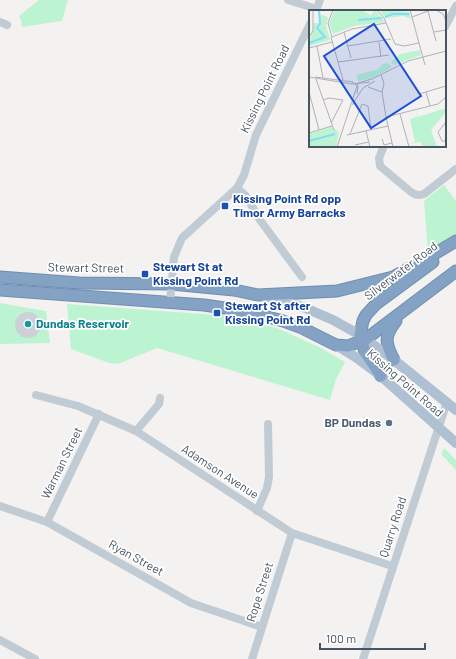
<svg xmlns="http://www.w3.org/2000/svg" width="456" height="659" viewBox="0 0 456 659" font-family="Barlow,sans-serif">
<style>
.green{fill:#bcf4d2}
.building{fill:#cdd0d6}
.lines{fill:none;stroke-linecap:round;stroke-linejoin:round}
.highway-casing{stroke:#6f8eb0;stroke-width:13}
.minor{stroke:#c1cbd4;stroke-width:8}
.major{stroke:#aec0d2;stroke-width:10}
.highway{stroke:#84a3c4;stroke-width:11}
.transit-dot{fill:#1a4fb4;stroke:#fff;stroke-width:1.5}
.culture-dot{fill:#0f9aa8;stroke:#fff;stroke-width:1.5}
.service-dot{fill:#5c6f8a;stroke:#fff;stroke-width:1.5}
.labels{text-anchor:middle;stroke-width:3.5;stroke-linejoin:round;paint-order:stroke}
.street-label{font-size:12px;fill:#475461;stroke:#fff}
.transit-label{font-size:12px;font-weight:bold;fill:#164399;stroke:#fff;text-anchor:start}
.culture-label{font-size:12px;font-weight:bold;fill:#0d838f;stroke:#fff;text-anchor:start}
.service-label{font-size:12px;font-weight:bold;fill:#4e5e75;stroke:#fff;text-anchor:end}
.inset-river{fill:none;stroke:#85ddf5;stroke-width:2}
.inset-road{fill:none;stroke:#afb2b7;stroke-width:1}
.view{fill:#1d4ed8;fill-opacity:0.15;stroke:#1d4ed8;stroke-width:2}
.inset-edge{fill:none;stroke:#475461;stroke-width:2}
</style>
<rect width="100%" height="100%" fill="#f4f1f1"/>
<g class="green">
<polygon points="39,0 68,0 62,21 22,27 21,20 19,16"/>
<polygon points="444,185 456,201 456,234 428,253 424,201"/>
<polygon points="0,303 46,311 50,343 0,344"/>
<polygon points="67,304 230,316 277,328 319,347 345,362 336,379 330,400 157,348 118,364 109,363 71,349"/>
<polygon points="444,448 456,460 456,470 441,454"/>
</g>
<circle class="building" cx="28" cy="325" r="13"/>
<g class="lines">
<defs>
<g id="highway">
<polyline points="0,277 79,283 171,284 234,290 258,295 337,291 393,277 421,262 456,241"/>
<polyline points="0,290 204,305 245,311 283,321 302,328 336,345 348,346 366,339 456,271"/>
<path d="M394 360C385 343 384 336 396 321"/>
<polyline points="381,376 365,352 362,342 360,335 363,321 366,315 376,304 433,262"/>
</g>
</defs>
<use href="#highway" class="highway-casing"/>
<g class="minor">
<polyline points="288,0 317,9"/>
<polyline points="316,11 320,0"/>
<polyline points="0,22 7,25"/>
<polyline points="445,27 456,6"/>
<path d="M384 146 379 158 380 166 411 192C416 195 418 196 424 194L456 169"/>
<polyline points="237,188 246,196 260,220 302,277"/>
<polyline points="170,303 174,257 182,238 237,188 244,175 256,135 310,24"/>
<polyline points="36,395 78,406 136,431 292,533 392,566"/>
<polyline points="136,431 159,404 160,398"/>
<polyline points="0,506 47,522 191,603 262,627"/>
<polyline points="257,511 267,488 269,477 268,424"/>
<polyline points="47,522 99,414"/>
<polyline points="0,640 35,659"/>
<polyline points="252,659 292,533"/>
<polyline points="363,659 447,402"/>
</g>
<g class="major">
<polyline points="264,296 303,307 333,320 360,335 394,360 456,410"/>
<polyline points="336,345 357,358 381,376 456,443"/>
</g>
<use href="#highway" class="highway"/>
</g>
<g class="transit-dot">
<rect x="221" y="202" width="8" height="8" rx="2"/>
<rect x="141" y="270" width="8" height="8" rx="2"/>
<rect x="213" y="309" width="8" height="8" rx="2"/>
</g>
<circle class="culture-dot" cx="28" cy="324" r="4"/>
<circle class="service-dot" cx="389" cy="423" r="4"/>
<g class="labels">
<g class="street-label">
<text transform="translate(265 89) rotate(-64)" y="4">Kissing Point Road</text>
<text transform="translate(86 268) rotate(1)" y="4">Stewart Street</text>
<text transform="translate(401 271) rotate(-37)" y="4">Silverwater Road</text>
<text transform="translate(405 383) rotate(41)" y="4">Kissing Point Road</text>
<text transform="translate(62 463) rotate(-64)" y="4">Warman Street</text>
<text transform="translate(220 472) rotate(33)" y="4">Adamson Avenue</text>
<text transform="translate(393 527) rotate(-72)" y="4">Quarry Road</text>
<text transform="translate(136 558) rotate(29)" y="4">Ryan Street</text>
<text transform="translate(260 592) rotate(-72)" y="4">Rope Street</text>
</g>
<g class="transit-label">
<text x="233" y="203">Kissing Point Rd opp<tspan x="233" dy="14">Timor Army Barracks</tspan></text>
<text x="153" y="271">Stewart St at<tspan x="153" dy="14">Kissing Point Rd</tspan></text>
<text x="225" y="310">Stewart St after<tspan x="225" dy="14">Kissing Point Rd</tspan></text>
</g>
<g class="culture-label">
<text x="36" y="328">Dundas Reservoir</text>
</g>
<g class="service-label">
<text x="381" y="427">BP Dundas</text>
</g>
</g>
<g transform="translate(309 10)">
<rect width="137" height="137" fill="#f4f1f1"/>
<path d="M10 0 11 4 19 7 17 16 21 30 0 36 5 13H10ZM26 0H52L62 5 66 0 76 12 45 16 24 24 20 13ZM76 0 100 2 102 9 94 6 76 8 72 2ZM111 40 112 45 85 55 82 52 91 44ZM79 53 83 57 64 68 49 71 47 65 70 59 73 54ZM137 98V102L122 120 128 137H115L111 132 100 134 106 132 101 109 108 107 107 101 109 107ZM22 117 30 122 27 137H0V124Z" fill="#bcf4d2"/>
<path class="inset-river" d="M76 7 84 4H100M49 10 73 8M0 33 16 27 8 18 11 14 10 0M0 131 26 124"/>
<path class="inset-road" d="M68 0 75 8 86 34 95 36 110 33M101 0 116 55M127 0 134 4 137 11M119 1 127 31M103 7 122 0M35 22 42 48M125 22 137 20M0 27 4 21V0M22 27 34 70M23 27 43 19 77 13M23 27 19 13 24 0M70 32 72 47M8 36 14 68M39 36 82 29M0 38 23 32M29 52 80 45M72 65 75 73 73 82 77 107 84 137M0 67 43 74 61 72M6 67 44 72M7 69 25 120M43 72 49 76 48 84M59 77 73 82M0 82 10 120M117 82 121 96M110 84 137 76M14 90 20 88 34 90 22 113M43 95 54 78 66 71M91 104 100 137M77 107 129 94 137 87M137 112 129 122 133 131H137M57 121 61 137M0 123 23 116M41 124 53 94 59 96 62 120M38 125 79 116M73 129 75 135 83 133M46 135 60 132M28 137 49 73 63 69 99 51 137 41"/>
<path class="view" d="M65 14 112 86 62 118 15 46Z"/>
<rect width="137" height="137" class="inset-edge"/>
</g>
<path d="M320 643v6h105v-6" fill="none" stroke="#475461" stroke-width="2"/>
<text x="326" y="643" font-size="12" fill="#475461" stroke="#ffffff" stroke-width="3" paint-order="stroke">100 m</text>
</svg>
